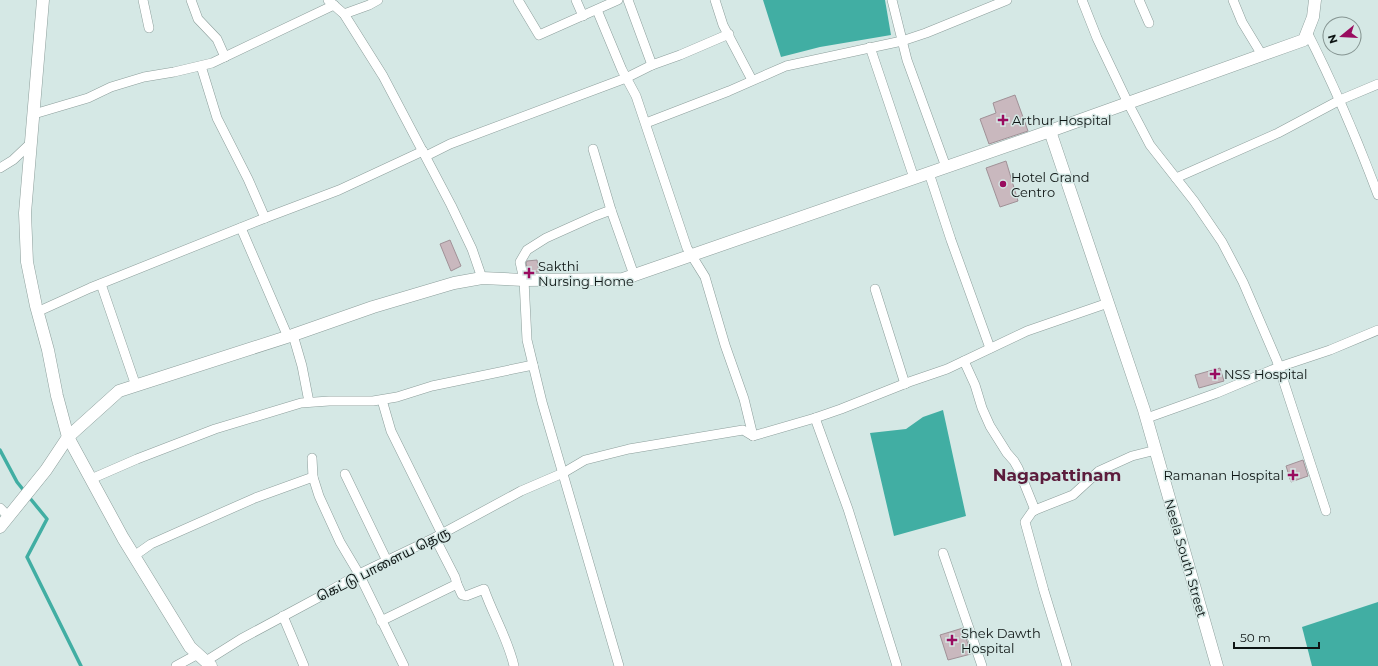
<svg xmlns="http://www.w3.org/2000/svg" width="1378" height="666" viewBox="0 0 1378 666" font-family="Montserrat,'Noto Sans Tamil',sans-serif">
<style>
.water{fill:#41aea3}
.lines{fill:none;stroke-linecap:round;stroke-linejoin:round}
.stream{stroke:#41aea3;stroke-width:3.5}
.building{fill:#c9b8be;stroke:#a09197}
.street-casing{stroke:#8c9e9b;stroke-width:10}
.secondary-casing{stroke:#8c9e9b;stroke-width:13}
.street{stroke:#fff;stroke-width:9}
.secondary{stroke:#fff;stroke-width:12}
.poi-dot{fill:#990c5f;stroke:#d5e8e5;stroke-width:1.5}
.labels{text-anchor:middle;stroke-width:3;stroke-linejoin:round;paint-order:stroke}
.poi-label{font-size:13px;fill:#0e1514;stroke:#d5e8e5;text-anchor:start}
.street-label{font-size:13px;fill:#0e1514;stroke:#d5e8e5}
.district-label{font-size:17px;font-weight:bold;fill:#5c1c3c;stroke:#d5e8e5}
</style>
<rect width="100%" height="100%" fill="#d5e8e5"/>
<g class="water">
<polygon points="763,0 885,0 891,35 820,47 781,57"/>
<polygon points="943,410 966,516 894,536 870,433 906,429 923,417"/>
<polygon points="1378,602 1378,666 1312,666 1302,627"/>
</g>
<g class="lines">
<g class="stream">
<polyline points="0,450 17,482 25,492"/>
<polyline points="29,497 47,519 27,557 81,666"/>
</g>
</g>
<g class="building">
<polygon points="1015,95 1028,131 989,144 980,119 996,113 993,103"/>
<polygon points="1006,161 1018,201 1000,207 986,168"/>
<polygon points="450,240 461,266 451,271 440,244"/>
<polygon points="537,260 539,272 528,272 526,263 527,261"/>
<polygon points="1220,368 1224,381 1199,388 1195,375"/>
<polygon points="1303,460 1308,476 1291,482 1286,466"/>
<polygon points="963,628 971,654 948,660 940,635"/>
</g>
<g class="lines">
<defs>
<g id="street">
<polyline points="143,0 149,28"/>
<polyline points="191,0 198,19 217,39 225,57"/>
<polyline points="328,0 344,14 383,76 451,205 472,249 482,278"/>
<polyline points="518,0 539,35 618,0"/>
<polyline points="576,0 583,16"/>
<polyline points="628,0 652,65"/>
<polyline points="715,0 723,25 752,80"/>
<polyline points="892,0 907,60 946,167"/>
<polyline points="1082,0 1097,38 1128,103 1150,145 1194,201 1222,242 1243,282 1277,361 1326,511"/>
<polyline points="1139,0 1149,23"/>
<polyline points="1233,0 1242,22 1262,55"/>
<polyline points="597,10 622,70 636,96 687,248 705,277 725,345 744,399 753,436"/>
<polyline points="344,14 369,5 378,0"/>
<path d="M1307 32C1334 85 1357 139 1378 195"/>
<polyline points="870,47 914,178"/>
<polyline points="201,66 217,118 248,179 265,218"/>
<polyline points="34,114 88,98 111,87 144,77 174,72 212,63 334,5"/>
<polyline points="646,123 729,91 786,66 902,41 926,33 1007,0"/>
<polyline points="593,149 611,210 634,275"/>
<polyline points="426,156 450,144 626,78 652,65 680,55 729,34"/>
<polyline points="0,168 13,160 32,142"/>
<polyline points="929,173 951,240 990,348"/>
<polyline points="1176,178 1278,133 1340,100 1378,84"/>
<polyline points="611,210 595,216 546,238 527,250 520,262 524,280 527,340 542,402 619,666"/>
<polyline points="241,228 288,337"/>
<polyline points="101,284 136,386"/>
<polyline points="875,289 905,384"/>
<polyline points="37,312 90,288 265,218 339,190 423,151"/>
<polyline points="293,335 302,366 309,402"/>
<polyline points="964,361 975,385 982,408 990,426 1007,453 1014,461 1018,468 1035,510"/>
<polyline points="382,400 391,431 442,534"/>
<polyline points="815,418 848,509 897,666"/>
<polyline points="1147,418 1217,393 1279,367 1330,350 1378,330"/>
<polyline points="312,458 313,477 319,496 340,542 359,574 404,666"/>
<polyline points="345,474 387,561"/>
<polyline points="91,479 137,459 215,429 301,403 329,401 373,401 397,397 432,386 533,365"/>
<polyline points="0,508 9,517"/>
<path d="M435 538 455 577 457 584 462 595 466 596 484 589C493 615 508 639 514 666"/>
<polyline points="943,553 982,666"/>
<polyline points="134,556 151,544 255,498 313,477"/>
<polyline points="283,616 304,666"/>
<polyline points="381,621 457,584"/>
<polyline points="206,661 241,639 321,596 359,574 434,538 521,491 563,473 585,460 629,449 743,430 753,436 815,418 841,409 909,382 947,369 1027,331 1108,303"/>
<polyline points="176,666 198,654"/>
<polyline points="1067,666 1044,591 1025,522 1032,512 1035,510 1073,495 1099,471 1132,456 1156,450"/>
</g>
<g id="secondary">
<polyline points="43,0 25,213 27,262 36,306 48,350 57,396 68,437 123,538 190,647 211,666"/>
<polyline points="1050,131 1144,410 1217,666"/>
<polyline points="0,527 46,470 68,437 119,391 293,335 373,307 454,283 482,278 524,280 623,279 1050,131 1304,40 1313,17 1315,0"/>
</g>
</defs>
<use href="#street" class="street-casing"/>
<use href="#secondary" class="secondary-casing"/>
<use href="#street" class="street"/>
<use href="#secondary" class="secondary"/>
</g>
<g class="poi-dot">
<path d="M1001 114h4v4h4v4h-4v4h-4v-4h-4v-4h4z"/>
<circle cx="1003" cy="184" r="4"/>
<path d="M527 267h4v4h4v4h-4v4h-4v-4h-4v-4h4z"/>
<path d="M1213 368h4v4h4v4h-4v4h-4v-4h-4v-4h4z"/>
<path d="M1291 469h4v4h4v4h-4v4h-4v-4h-4v-4h4z"/>
<path d="M950 634h4v4h4v4h-4v4h-4v-4h-4v-4h4z"/>
</g>
<g class="labels">
<g class="poi-label">
<text x="1012" y="125">Arthur Hospital</text>
<text x="1011" y="182">Hotel Grand<tspan x="1011" dy="15">Centro</tspan></text>
<text x="538" y="271">Sakthi<tspan x="538" dy="15">Nursing Home</tspan></text>
<text x="1224" y="379">NSS Hospital</text>
<text x="1284" y="480" text-anchor="end">Ramanan Hospital</text>
<text x="961" y="638">Shek Dawth<tspan x="961" dy="15">Hospital</tspan></text>
</g>
<g class="street-label">
<text transform="translate(1186 558) rotate(74)" y="5">Neela South Street</text>
<text transform="translate(383 564) rotate(-27)" y="5">கெட்டு பாளைய தெரு</text>
</g>
<g class="district-label">
<text x="1057" y="481">Nagapattinam</text>
</g>
</g>
<g transform="translate(1342 36) rotate(252)"><circle r="19" fill="#d5e8e5" stroke="#859491"/>
<path d="M0-3L7 15L0 10L-7 15Z" fill="#990c5f"/>
<text y="-6" font-size="11" font-weight="bold" text-anchor="middle" fill="#0e1514">N</text>
</g>
<path d="M1234 642v6h85v-6" fill="none" stroke="#0e1514" stroke-width="2"/>
<text x="1240" y="642" font-size="12" fill="#0e1514" stroke="#d5e8e5" stroke-width="3" paint-order="stroke">50 m</text>
</svg>
